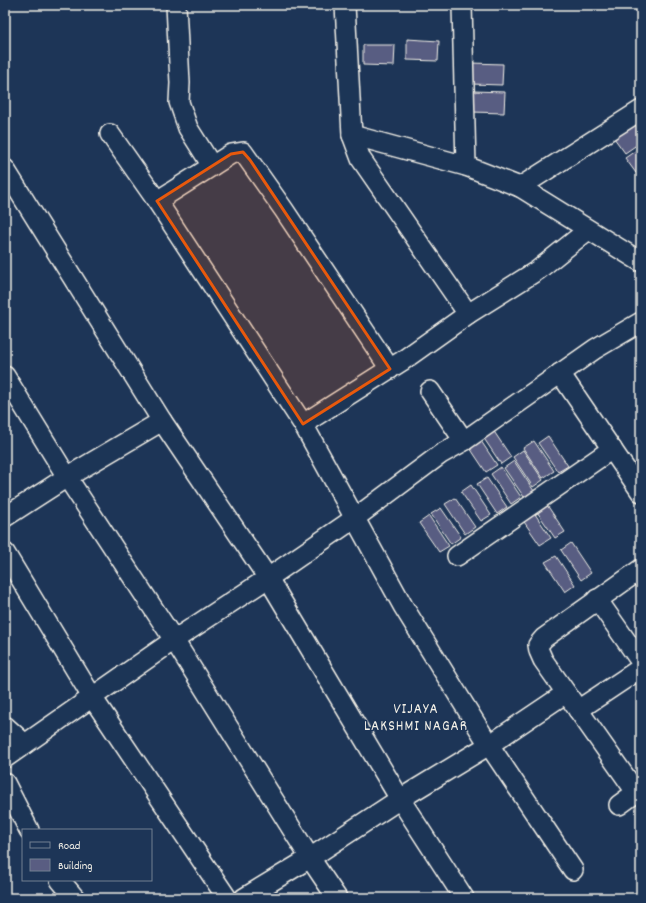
<svg xmlns="http://www.w3.org/2000/svg" width="646" height="903" viewBox="0 0 646 903" font-family="Dekko,sans-serif">
<style>
.building{fill:#595d82;stroke:#f4f1e8}
.lines{fill:none;stroke-linecap:round;stroke-linejoin:round}
.street-casing{stroke:#f4f1e8;stroke-width:22}
.street{stroke:#1d3557;stroke-width:19}
.marked{fill:#e8590c;fill-opacity:0.2;stroke:#e8590c;stroke-width:3;stroke-linejoin:round}
.labels{text-anchor:middle;stroke-width:3;stroke-linejoin:round;paint-order:stroke}
.neighbourhood-label{font-size:15px;letter-spacing:1px;fill:#f4f1e8;stroke:#1d3557}
</style>
<rect width="100%" height="100%" fill="#1d3557"/>
<filter id="ink" filterUnits="userSpaceOnUse"><feTurbulence type="fractalNoise" baseFrequency=".025" numOctaves="2"/><feDisplacementMap in="SourceGraphic" scale="8" xChannelSelector="R" yChannelSelector="G"/><feConvolveMatrix kernelMatrix="1 2 1 2 8 2 1 2 1" color-interpolation-filters="sRGB"/></filter>
<g filter="url(#ink)">
<g class="building">
<polygon points="407,39 439,41 438,61 407,60"/>
<polygon points="363,45 395,45 394,66 363,65"/>
<polygon points="471,63 503,64 502,85 471,84"/>
<polygon points="473,91 505,92 504,113 472,112"/>
<polygon points="641,119 641,142 625,153 614,138"/>
<polygon points="641,147 641,170 636,173 625,158"/>
<polygon points="491,427 511,457 501,464 481,434"/>
<polygon points="477,435 497,465 486,472 466,442"/>
<polygon points="548,436 568,466 558,472 538,443"/>
<polygon points="534,441 554,471 543,478 523,448"/>
<polygon points="523,450 543,480 533,487 513,457"/>
<polygon points="514,461 534,491 524,497 504,468"/>
<polygon points="501,467 521,497 511,504 491,474"/>
<polygon points="487,478 507,507 497,514 477,484"/>
<polygon points="471,485 491,515 481,521 461,492"/>
<polygon points="455,498 475,527 465,534 445,504"/>
<polygon points="545,502 565,532 555,538 535,509"/>
<polygon points="441,508 461,537 451,544 431,514"/>
<polygon points="531,508 551,538 540,545 520,516"/>
<polygon points="429,516 449,546 439,552 419,523"/>
<polygon points="571,543 591,573 581,580 561,550"/>
<polygon points="556,556 575,585 565,592 545,562"/>
</g>
<g class="lines">
<defs>
<g id="street">
<polyline points="176,5 180,83 179,102 188,128 212,166"/>
<polyline points="345,5 352,135 361,159 468,314"/>
<polyline points="462,5 466,166"/>
<polyline points="110,134 157,201 303,424 403,606 489,745 573,870"/>
<polyline points="352,135 466,166 520,187 641,262"/>
<polyline points="5,169 162,421 268,578 400,799 464,898"/>
<polyline points="520,187 641,110"/>
<polyline points="157,201 231,154 243,152 284,210 390,369"/>
<polyline points="560,373 641,492"/>
<polyline points="5,376 67,477 174,640 310,858 337,898"/>
<polyline points="430,391 464,441"/>
<polyline points="303,424 402,361 468,314 538,270 588,230"/>
<polyline points="5,517 67,477 162,421"/>
<polyline points="5,553 92,697 227,898"/>
<polyline points="457,556 612,449"/>
<polyline points="597,599 641,662"/>
<polyline points="578,710 641,668"/>
<polyline points="5,726 25,744"/>
<polyline points="5,758 174,640 268,578 355,518 441,454 464,441 595,349 641,322"/>
<polyline points="5,783 29,830"/>
<polyline points="636,792 543,660 539,651 538,645 544,638 641,569"/>
<polyline points="619,805 641,789"/>
<polyline points="60,880 75,898"/>
<polyline points="244,898 310,858 400,799 489,745 566,693"/>
</g>
</defs>
<use href="#street" class="street-casing"/>
<use href="#street" class="street"/>
</g>
</g>
<path class="marked" d="M243 152 250 160 390 369 303 424 157 201 231 154Z"/>
<g class="labels">
<g class="neighbourhood-label">
<text x="416" y="713">VIJAYA<tspan x="416" dy="17">LAKSHMI NAGAR</tspan></text>
</g>
</g>
<rect width="646" height="903" fill="none" stroke="#1d3557" stroke-width="20"/>
<rect x="10" y="10" width="626" height="883" fill="none" stroke="#f4f1e8" stroke-width="1.5" filter="url(#ink)"/>
<rect x="22" y="829" width="130" height="52" fill="#1d3557" stroke="#738091"/>
<rect x="30" y="842" width="20" height="6" fill="#1d3557" stroke="#738091"/>
<text x="58" y="849" font-size="12" fill="#f4f1e8">Road</text>
<rect x="30" y="859" width="20" height="12" fill="#595d82" stroke="#738091"/>
<text x="58" y="869" font-size="12" fill="#f4f1e8">Building</text>
</svg>
